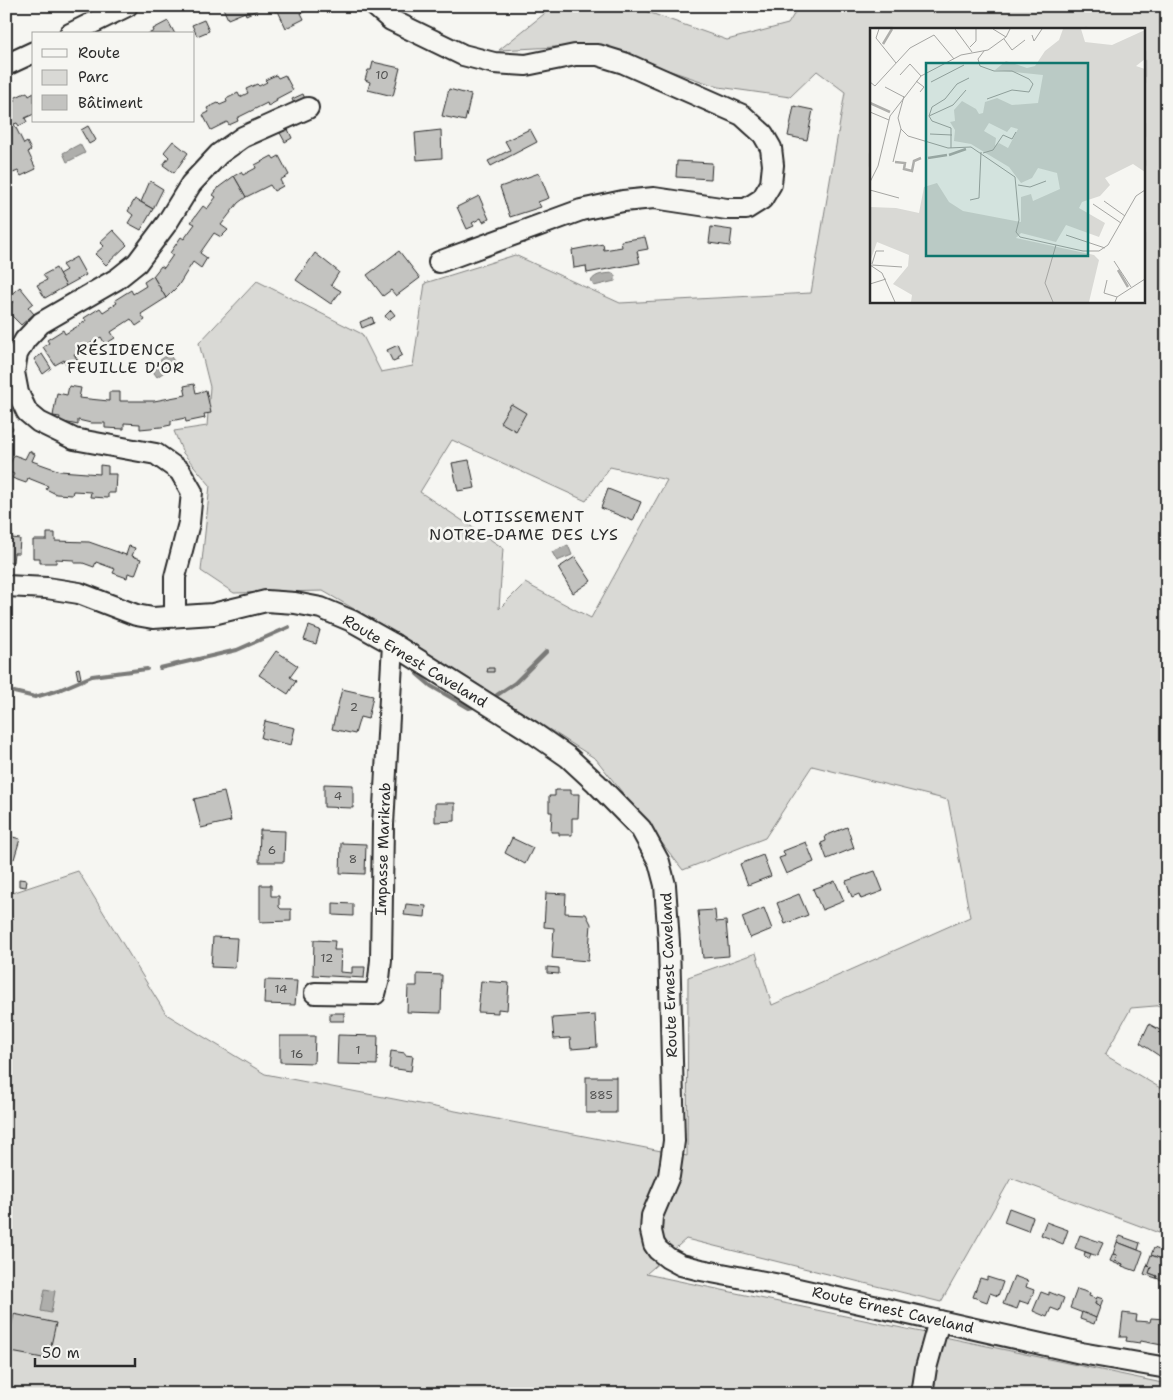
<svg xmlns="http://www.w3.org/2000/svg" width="1173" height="1400" viewBox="0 0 1173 1400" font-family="'Shantell Sans',sans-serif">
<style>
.green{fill:#d9d9d5;stroke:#828280;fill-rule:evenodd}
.water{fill:#aeaeab;stroke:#7a7a78}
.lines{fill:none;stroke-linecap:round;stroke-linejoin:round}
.stream{stroke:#7a7a78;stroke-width:4}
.building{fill:#c3c3c0;stroke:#2b2b2b}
.minor-casing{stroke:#2b2b2b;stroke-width:24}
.minor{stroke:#f6f6f2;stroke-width:20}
.labels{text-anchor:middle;stroke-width:5;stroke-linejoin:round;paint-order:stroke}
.number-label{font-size:12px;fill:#515150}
.street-label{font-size:15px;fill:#2b2b2b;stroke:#f6f6f2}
.neighbourhood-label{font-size:16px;letter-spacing:1px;fill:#2b2b2b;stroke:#f6f6f2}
.inset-river{fill:none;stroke:#aeaeab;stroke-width:2.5}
.inset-road{fill:none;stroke:#a5a5a2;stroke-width:1}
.view{fill:#0f766e;fill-opacity:0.15;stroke:#0f766e;stroke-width:2.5}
.inset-edge{fill:none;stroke:#2b2b2b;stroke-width:2.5}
</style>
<rect width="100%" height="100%" fill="#f6f6f2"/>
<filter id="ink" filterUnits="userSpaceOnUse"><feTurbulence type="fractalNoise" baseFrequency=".02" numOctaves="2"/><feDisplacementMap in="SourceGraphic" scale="10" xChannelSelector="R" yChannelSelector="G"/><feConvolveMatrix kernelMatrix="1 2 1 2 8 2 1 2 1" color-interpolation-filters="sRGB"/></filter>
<g filter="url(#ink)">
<path class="green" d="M554 6H631L727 40 788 24 799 6H1167V1005L1131 1008 1105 1055 1167 1092V1236L1011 1178 941 1302 686 1239 646 1274 1167 1384V1394H6V895L78 871 166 1014 265 1074 687 1156 688 977 756 953 772 1005 970 917 948 800 812 766 765 838 683 870 596 759 416 645 323 591 234 593 201 571 210 485 183 453 174 431 207 426 210 387 199 343 257 281 362 334 381 372 413 366 425 283 515 255 620 303 811 293 845 92 817 71 790 97 719 87 592 45 499 50ZM872 29H1144V301H872ZM452 440 586 501 610 467 667 480 591 618 525 583 499 609 503 548 420 492Z"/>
<g class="water">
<polygon points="80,144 85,153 67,162 63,153"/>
<path d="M613 273 615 276V281L594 286 591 281C596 273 605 274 613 273Z"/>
<polygon points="169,354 176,364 157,377 150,367"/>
<polygon points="568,545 572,555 557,561 552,552"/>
<polygon points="45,1289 55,1291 51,1313 41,1311"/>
</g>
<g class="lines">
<g class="stream">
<polyline points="160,668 237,650 289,627"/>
<polyline points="417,674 431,686 469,708 478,706"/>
<polyline points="14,692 35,697 59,690 92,676 147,669"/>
<polyline points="497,695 515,683 547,651"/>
</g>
</g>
<g class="building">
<polygon points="222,6 256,6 257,10 246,15 245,12 228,19"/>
<polygon points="273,6 304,6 306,11 301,13 304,19 286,28 278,11 275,12"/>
<polygon points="204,20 209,31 197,36 192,25"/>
<polygon points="168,21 175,34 148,34 154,31 153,29"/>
<polygon points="373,62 400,68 393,96 368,90 370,82 365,80 368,70 371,70"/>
<polygon points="276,75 278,78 285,75 293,90 276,99 277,101 268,106 267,103 237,118 238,121 229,125 227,122 211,130 203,115 209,112 207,108 218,103 220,105 227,102 226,99 238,93 240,97 248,93 246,89 257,84 259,86 267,82 265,80"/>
<polygon points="449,89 471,95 465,121 442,116"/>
<polygon points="27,92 29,96 34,93 34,114 25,118 27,122 19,126 17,123 14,124 24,144 27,142 31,150 28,152 36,169 21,176 18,171 13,173 7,162 10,160 6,154 6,105 16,100 14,98"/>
<polygon points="303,94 306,101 295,106 292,99"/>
<polygon points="794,106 813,110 807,140 788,136"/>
<polygon points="88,126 96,140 89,144 81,130"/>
<polygon points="287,127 292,138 285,142 279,131"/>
<polygon points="530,129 537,142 491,166 488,161 510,150 505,141"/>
<polygon points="441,130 442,158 417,160 415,133"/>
<polygon points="173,141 188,153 174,173 163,165 169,157 164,152"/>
<polygon points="272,156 274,159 279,156 289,175 280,180 283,186 274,191 270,185 246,197 234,176 241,172 243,175 256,168 255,165"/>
<polygon points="677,161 712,163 711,179 676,177"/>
<polygon points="539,173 549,198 538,202 541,207 510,217 500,187"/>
<polygon points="234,176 246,197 238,203 221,225 228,230 221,237 214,233 200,253 207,258 201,268 193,262 178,286 166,298 153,276 161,266 164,268 173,255 170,253 181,237 184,239 195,224 191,222 203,206 207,209 216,197 213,195 219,187"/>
<polygon points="150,181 163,189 153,209 141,202"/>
<polygon points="479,196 489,219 483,222 481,218 472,223 474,226 467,229 457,207"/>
<polygon points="135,199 153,209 141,230 128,223 133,215 128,211"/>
<polygon points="711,227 732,230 730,246 709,243"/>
<polygon points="113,230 127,245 106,265 95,254 104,246 100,242"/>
<polygon points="645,237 648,249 637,251 640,263 587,273 586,266 574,268 572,250 603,244 604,250 622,247 621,241"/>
<polygon points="399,251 420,278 396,296 391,290 383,296 367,275"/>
<polygon points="315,253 339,272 331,285 341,291 331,304 296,280"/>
<polygon points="76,257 86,275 66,286 59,274 66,270 62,265"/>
<polygon points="56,268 66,286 45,298 37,285 47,280 43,275"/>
<polygon points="153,276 166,298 141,314 145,320 136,326 131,319 111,332 115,338 105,344 101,337 74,354 78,361 68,367 64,360 55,365 43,347 49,343 47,340 63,330 65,334 86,321 84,318 100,308 103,312 117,303 115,300 131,290 133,294 146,286 144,282"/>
<polygon points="20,287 33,303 28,307 34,314 21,325 6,310 6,307 13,302 9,296"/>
<polygon points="391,310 395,315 388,320 385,316"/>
<polygon points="372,317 374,323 362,328 360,322"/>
<polygon points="398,345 402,355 397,358 398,360 393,362 387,350"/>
<polygon points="42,354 51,368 43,374 34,359"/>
<polygon points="194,384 196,393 206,390 211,413 204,414 205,418 186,422 185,418 171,421 171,425 161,427 140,429 140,424 124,423 124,429 105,428 105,423 91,423 78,420 78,425 59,421 60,417 53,416 57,393 67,395 69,386 81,388 79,398 109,401 109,392 120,392 120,401 154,401 186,395 184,386"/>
<polygon points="511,404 526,413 516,431 500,422"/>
<polygon points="6,419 13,429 6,433"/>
<polygon points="29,451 35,454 32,461 60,471 100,474 100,465 108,466 108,474 116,474 115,493 108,493 108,498 90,497 91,492 73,491 72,495 56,494 46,489 48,486 28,478 26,483 12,478 14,474 7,471 14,455 25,459"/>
<polygon points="469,460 475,488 458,491 452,463"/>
<polygon points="608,489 641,502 633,521 601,508"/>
<polygon points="6,530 12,531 12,538 20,539 19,553 14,553 13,562 6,562"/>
<polygon points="47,533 55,533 55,541 89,542 126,555 129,546 135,548 132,556 141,559 135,575 128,573 127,578 113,573 115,569 96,562 94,567 83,563 74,563 74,560 56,559 56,563 40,563 40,558 33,558 33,540 47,540"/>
<polygon points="575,557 591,581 573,593 558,568"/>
<polygon points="309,626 320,630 316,644 304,640"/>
<polygon points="276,651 298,666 290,677 296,681 288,694 259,675"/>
<polygon points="79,668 81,678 78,679 76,669"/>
<polygon points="488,668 494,668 494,672 487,672"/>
<polygon points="342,689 373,696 368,719 360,717 355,734 332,729"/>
<polygon points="265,721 295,728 291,745 261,738"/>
<polygon points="324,784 353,785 353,808 324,807"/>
<polygon points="555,790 571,790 571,794 579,794 578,818 572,818 572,835 559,835 559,832 551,832 552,812 549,812 549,796 555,796"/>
<polygon points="224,792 231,821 201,828 194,799"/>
<polygon points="435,803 455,803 455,821 435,822"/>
<polygon points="847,827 854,848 827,859 821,843 826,841 825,836"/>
<polygon points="260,830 285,831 284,862 259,862"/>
<polygon points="6,835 20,839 14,859 6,856"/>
<polygon points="512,838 533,848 525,864 505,853"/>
<polygon points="806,842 814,862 786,874 779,858 785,856 783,851"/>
<polygon points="341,843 366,844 365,874 340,873"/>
<polygon points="763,855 771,876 748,885 740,864"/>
<polygon points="875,871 883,891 861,899 859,894 852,897 846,881"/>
<polygon points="19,879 27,880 26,887 19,886"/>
<polygon points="835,881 844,901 822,910 813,889"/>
<polygon points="260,885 271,885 271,896 279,896 279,907 281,909 291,909 291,921 260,922"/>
<polygon points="546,893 566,894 565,913 586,914 591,924 588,961 552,958 554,928 544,927"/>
<polygon points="799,894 808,915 785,924 777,903"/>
<polygon points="333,903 353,904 353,916 333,915"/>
<polygon points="406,904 426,906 425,917 404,915"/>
<polygon points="764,908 772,929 750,938 742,917"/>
<polygon points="715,910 716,922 726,921 729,956 703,958 698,911"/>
<polygon points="213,937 237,938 235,968 211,967"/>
<polygon points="314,940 335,941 334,950 341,950 340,972 352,973 352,967 365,967 364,978 313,975"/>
<polygon points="547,967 559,968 559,974 547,973"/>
<polygon points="417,974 442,975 441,1013 407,1012 408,986 417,986"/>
<polygon points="265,980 297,981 295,1005 264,1004"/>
<polygon points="481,981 509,983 507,1010 498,1009 498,1013 478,1012"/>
<rect x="330" y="1013" width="14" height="8"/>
<polygon points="595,1015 597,1047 571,1049 570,1038 554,1039 552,1018"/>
<polygon points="1149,1024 1167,1034 1167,1061 1140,1043"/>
<polygon points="338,1035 378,1036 377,1065 337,1064"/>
<polygon points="280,1036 315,1036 314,1063 280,1062"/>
<polygon points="391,1051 405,1053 405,1055 413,1056 411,1071 389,1068"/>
<rect x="586" y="1077" width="30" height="36"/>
<polygon points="1009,1208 1033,1217 1028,1231 1004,1222"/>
<polygon points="1046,1222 1068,1230 1063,1244 1041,1235"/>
<polygon points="1080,1235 1103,1243 1097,1256 1075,1248"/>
<polygon points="1120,1236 1140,1243 1138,1250 1117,1242"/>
<polygon points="1117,1242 1143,1252 1136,1271 1122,1266 1123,1264 1115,1261 1117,1255 1113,1254"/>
<polygon points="1154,1248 1167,1253 1167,1261 1151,1255"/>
<polygon points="1085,1252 1091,1254 1089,1258 1084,1256"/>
<polygon points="1113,1254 1117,1255 1115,1261 1123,1264 1122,1266 1110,1261"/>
<polygon points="1151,1255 1167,1261 1167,1282 1156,1278 1157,1276 1149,1273 1151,1267 1147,1266"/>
<polygon points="1147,1266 1151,1267 1149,1273 1157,1276 1156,1278 1144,1274"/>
<polygon points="1014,1276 1028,1281 1026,1287 1034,1290 1029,1304 1020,1301 1017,1309 1003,1304"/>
<polygon points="987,1277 1003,1282 998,1296 990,1293 987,1302 973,1297 980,1278 987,1280"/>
<polygon points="1077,1289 1090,1293 1089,1296 1097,1299 1095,1304 1100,1307 1096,1318 1070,1308"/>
<polygon points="1041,1292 1049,1295 1049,1292 1064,1298 1059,1311 1051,1308 1047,1317 1033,1311"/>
<polygon points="1097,1297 1103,1299 1100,1307 1095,1304"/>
<polygon points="1082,1312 1096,1318 1094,1324 1080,1319"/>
<polygon points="1123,1313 1137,1315 1136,1321 1150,1322 1151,1318 1165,1319 1165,1324 1167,1324 1167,1346 1141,1341 1140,1343 1126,1341 1127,1337 1120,1337"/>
<polygon points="14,1314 56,1323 48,1359 6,1351"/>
</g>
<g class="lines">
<defs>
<g id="minor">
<polyline points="375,6 391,20 463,55 494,63 526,65 575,55 598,55 624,63 742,115 763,134 771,148 773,165 771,184 762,199 746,209 727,209 654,198 623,201 581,210 439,262"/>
<polyline points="70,34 127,6"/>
<polyline points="6,65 34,52"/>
<polyline points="6,586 47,588 79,593 136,615 153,618 213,614 266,601 295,603 321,608 352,621 393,644 532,732 568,757 596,783 641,829 659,862 665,885 669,942 674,1141 669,1176 652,1216 651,1231 654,1244 658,1250 668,1258 681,1265 701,1270 780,1285 1081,1353 1167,1368"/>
<polyline points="175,616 175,577 189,523 192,492 180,471 156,454 74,439 39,422 27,412 18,393 14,372 17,354 25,340 41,323 117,279 137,263 167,223 191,184 219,154 243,137 308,108"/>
<polyline points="315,993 375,994 379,979 381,960 383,825 393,644"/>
<polyline points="922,1394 926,1368 939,1321"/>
</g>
</defs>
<use href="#minor" class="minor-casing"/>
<use href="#minor" class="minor"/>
</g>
</g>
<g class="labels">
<g class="number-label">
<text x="382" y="79">10</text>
<text x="354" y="711">2</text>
<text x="338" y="800">4</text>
<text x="272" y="854">6</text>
<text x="353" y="863">8</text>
<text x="327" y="962">12</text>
<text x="281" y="993">14</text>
<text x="358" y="1054">1</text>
<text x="297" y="1058">16</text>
<text x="601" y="1099">885</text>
</g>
<g class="street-label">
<text transform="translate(415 661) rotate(31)" y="5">Route Ernest Caveland</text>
<text transform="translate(383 849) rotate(-88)" y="5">Impasse Marikrab</text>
<text transform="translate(669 975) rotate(-92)" y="5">Route Ernest Caveland</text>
<text transform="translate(893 1310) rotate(13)" y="5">Route Ernest Caveland</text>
</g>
<g class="neighbourhood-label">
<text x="126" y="355">RÉSIDENCE<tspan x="126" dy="18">FEUILLE D'OR</tspan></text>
<text x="524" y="522">LOTISSEMENT<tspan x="524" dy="18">NOTRE-DAME DES LYS</tspan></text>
</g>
</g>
<g transform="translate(870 28)">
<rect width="275" height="275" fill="#f6f6f2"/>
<path d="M193 1H211L215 14 242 17 275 2V31L266 38 275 41V144L263 136 235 150 240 157 230 168 212 174 209 180 235 195 229 209 196 197 186 214 151 205 146 210 224 227 229 232 219 274H41L42 267 23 256 38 238 39 227 7 214 0 234V179L26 180 49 185 54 159 67 155 79 174 93 183 151 194V169L161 166 163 173 190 161 187 145 168 140 162 150 151 155 139 139 114 124 101 116 84 113 85 102 80 94 85 93 84 82 92 73 106 81 109 86 113 85 115 74 127 70 142 77 168 75 173 47 125 42 136 33 157 40 165 38 175 23 189 12ZM119 95 137 104 141 99 148 101 138 120 129 115 125 118 126 110 114 103Z" fill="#d9d9d5" fill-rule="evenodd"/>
<path class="inset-river" d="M13 16 22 1M0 75 20 84M79 127 96 121M58 130 77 127M25 134 35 135 34 141 42 143 44 133 51 130M248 242 258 259"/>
<path class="inset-road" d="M9 1 6 10 26 35M85 1 102 24M123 1 136 9M162 7 164 13 172 1M134 11 142 22 155 12M100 19 106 13V1M114 23 108 31 110 38 124 43H142L159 51 163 56 159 64 142 62 117 71M30 47 40 36 51 48M46 53 54 59 50 64M0 54 5 58 40 20 64 7 84 31M61 54 94 37M15 59 34 69M34 68 28 90 31 101 38 108 78 120 101 119 145 149 149 192 146 204 150 209 213 223H229L238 217 266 168 275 162M0 84 19 92M59 88 62 79 75 71 87 56 99 50M59 88 83 77 96 62M59 88 62 93 81 100V120M60 106 82 107M113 125 123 122 133 107 142 111 146 104M23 134 31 101M0 154 8 138 20 88 51 48 91 27 118 22 136 9 140 1M148 157 160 159 176 153M0 162 29 170M100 172 109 170 111 124M234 173 255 188M223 176 251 195M196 207 235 220M244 233 261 259M2 236 6 223H14M0 237 12 245 25 274M2 237 32 239M237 252 234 265 247 269M0 256 16 251M183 274 175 255 186 217M245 274 247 269 275 251"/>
<path class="view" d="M56 35H218V228H56Z"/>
<rect width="275" height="275" class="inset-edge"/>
</g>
<rect width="1173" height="1400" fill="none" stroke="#f6f6f2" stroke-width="25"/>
<rect x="12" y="12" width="1148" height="1375" fill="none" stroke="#2b2b2b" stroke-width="2" filter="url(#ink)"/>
<rect x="32" y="32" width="162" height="90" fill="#f6f6f2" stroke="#a5a5a2"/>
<rect x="42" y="49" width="25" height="8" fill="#f6f6f2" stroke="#a5a5a2"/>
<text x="78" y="58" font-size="15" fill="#2b2b2b">Route</text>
<rect x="42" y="70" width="25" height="15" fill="#d9d9d5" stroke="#a5a5a2"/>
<text x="78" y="82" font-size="15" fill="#2b2b2b">Parc</text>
<rect x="42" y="95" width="25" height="15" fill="#c3c3c0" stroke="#a5a5a2"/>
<text x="78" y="108" font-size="15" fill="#2b2b2b">Bâtiment</text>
<path d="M35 1358v8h100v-8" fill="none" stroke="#2b2b2b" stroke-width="2.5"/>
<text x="42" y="1358" font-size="15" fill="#2b2b2b" stroke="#f6f6f2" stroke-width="4" paint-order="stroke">50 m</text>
</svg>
